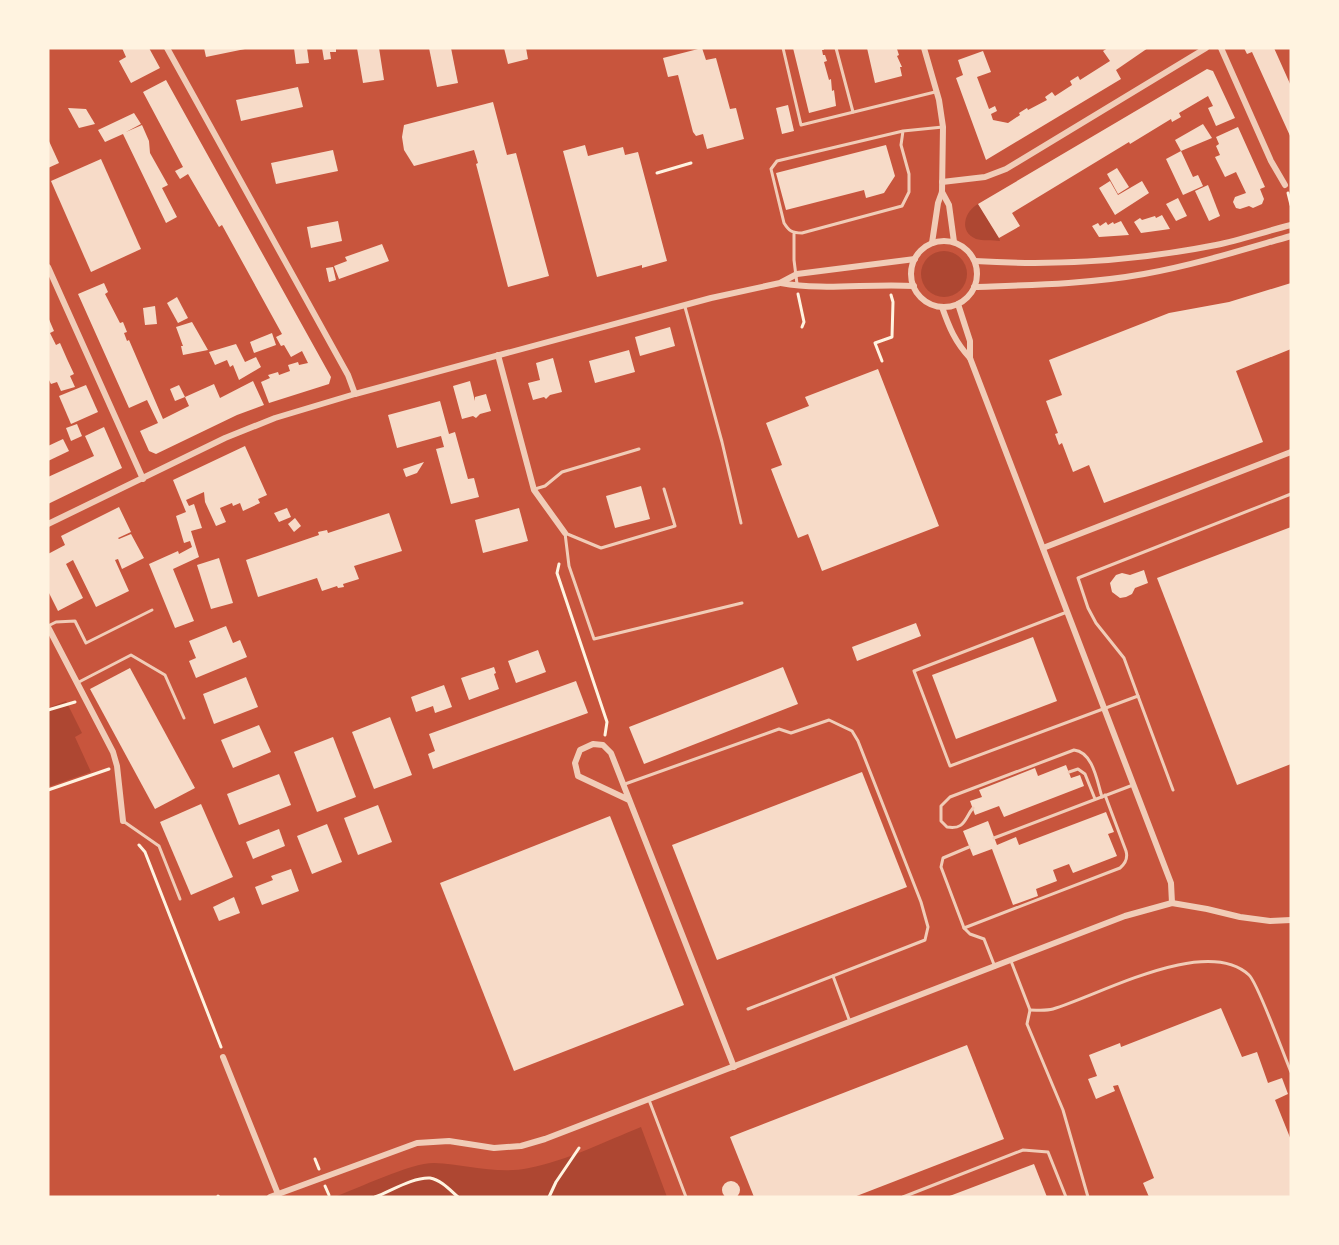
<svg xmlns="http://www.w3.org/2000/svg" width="1339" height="1245" viewBox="0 0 1339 1245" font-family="Poppins,sans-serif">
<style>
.green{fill:#ae4732}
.building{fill:#f7dbc8}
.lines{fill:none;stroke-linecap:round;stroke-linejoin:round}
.path{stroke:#fff3e0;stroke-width:3}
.service{stroke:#f1ccb7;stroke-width:3}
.minor{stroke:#f1ccb7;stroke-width:6}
</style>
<rect width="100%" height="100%" fill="#c8553d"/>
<g class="green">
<path d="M978 204 999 238 1000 241C993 240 982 241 976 239 958 231 965 211 978 204Z"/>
<circle cx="944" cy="274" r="23"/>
<polygon points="66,701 82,733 75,737 91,772 48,787 48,708"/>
<path d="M641 1127 667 1197H334C359 1188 410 1163 434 1163 466 1164 497 1175 529 1168 566 1161 606 1141 641 1127Z"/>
</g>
<g class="building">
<polygon points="122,48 149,48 160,68 131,83 119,61 126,57"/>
<polygon points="204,48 245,48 245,49 206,57"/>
<polygon points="294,48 307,48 309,63 296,64"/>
<polygon points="322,48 336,48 336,52 330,52 331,59 324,60"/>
<polygon points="357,48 379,48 384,80 363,83"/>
<polygon points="429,48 451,48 458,83 437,87"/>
<polygon points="504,48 526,48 528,59 508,64"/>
<polygon points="702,48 706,60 716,58 730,109 736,108 744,139 707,149 703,134 696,136 693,132 678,75 668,77 663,58"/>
<polygon points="793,48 823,48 824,50 822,50 823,55 825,55 827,61 824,62 829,80 831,79 832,91 834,90 836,106 809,113"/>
<polygon points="867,48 897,49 899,55 897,56 902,67 900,67 902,76 875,83"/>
<polygon points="1108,48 1148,48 1116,70 1121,79 986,160 956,78 963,75 958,60 983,51 991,72 977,77 989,109 995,106 997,111 991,114 993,120 1008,123 1020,115 1019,113 1027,108 1028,110 1047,100 1045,97 1052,92 1055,96 1072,85 1070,81 1078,76 1080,80 1110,61 1103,51"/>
<polygon points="1244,48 1274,48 1291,86 1291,138 1252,52 1247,54"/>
<polygon points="1207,69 1213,71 1235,118 1216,126 1208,108 1213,106 1208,96 1179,113 1181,117 1172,122 1171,119 1130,144 1129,142 1012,213 1020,226 999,238 978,204"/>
<polygon points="166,80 331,377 329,384 269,403 261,382 270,378 268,375 278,372 279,375 290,371 288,365 298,362 299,365 308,363 302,351 291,357 284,345 281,346 276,337 282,334 222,225 219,227 188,174 180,179 175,171 183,167 143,92"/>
<polygon points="298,87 303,107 241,121 236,100"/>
<polygon points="493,102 507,155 516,153 549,276 508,287 476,164 478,163 474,150 414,166 404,150 402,137 404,125"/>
<polygon points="788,105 794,131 782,134 776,108"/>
<polygon points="68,108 86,109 95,124 79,128"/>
<polygon points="134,113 141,124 126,132 142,125 149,141 150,153 168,185 162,188 177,217 166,223 123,134 105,142 98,130"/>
<polygon points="1203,124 1212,138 1181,151 1175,140"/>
<polygon points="1238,127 1265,187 1260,189 1264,199 1262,204 1253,208 1249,206 1240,209 1236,208 1233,202 1235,197 1246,193 1236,172 1225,177 1215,157 1220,155 1216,146 1219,144 1216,137"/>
<polygon points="48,139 59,163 48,168"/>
<polygon points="585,145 588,156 623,147 625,155 638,152 667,261 642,268 642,265 597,277 563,151"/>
<polygon points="886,145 895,176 884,193 866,198 864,190 786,210 776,173"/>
<polygon points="333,150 338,171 276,184 271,163"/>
<polygon points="1181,151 1193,177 1198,175 1203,186 1183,195 1166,159"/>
<polygon points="101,159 141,249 91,272 51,181"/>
<polygon points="1117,168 1129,187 1118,194 1107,174"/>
<polygon points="1110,181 1118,195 1142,181 1149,193 1115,215 1099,188"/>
<polygon points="1208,185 1220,216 1209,221 1195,191"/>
<polygon points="1178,198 1187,216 1176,221 1166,204"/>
<polygon points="1162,215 1170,229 1141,233 1134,222 1140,218 1142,220 1155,216 1156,218"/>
<polygon points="338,221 342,241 311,248 307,227"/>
<polygon points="1121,221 1129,235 1099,237 1092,226 1098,223 1100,226 1106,222 1108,225 1113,222 1114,224"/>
<polygon points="382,244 389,261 339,279 334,266 347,261 345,257"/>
<polygon points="333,267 336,280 329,282 326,268"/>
<polygon points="104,283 108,292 105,294 120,323 123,322 127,332 124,333 127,341 129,340 163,419 189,406 185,397 214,384 220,398 253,381 264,405 237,415 156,454 149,451 140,431 158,423 147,400 129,408 78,294"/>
<polygon points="1291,283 1291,349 1236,371 1263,442 1104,503 1089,465 1073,472 1062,443 1059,445 1055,434 1058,433 1046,401 1062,395 1049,360 1169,313 1229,302"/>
<polygon points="177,297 188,318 178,323 167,303"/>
<polygon points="155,306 157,324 145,325 143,308"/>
<polygon points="48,317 54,331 50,333 56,345 60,343 67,359 74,374 70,376 75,387 61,391 57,382 51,384 48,378"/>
<polygon points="192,322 208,350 183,355 181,346 183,346 176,327"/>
<polygon points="670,327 675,346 640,356 635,337"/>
<polygon points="272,333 276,345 254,353 250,342"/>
<polygon points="236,344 245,362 256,357 261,367 239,380 233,365 230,367 227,360 215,365 209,352"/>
<polygon points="629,350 635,372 595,383 589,361"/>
<polygon points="553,358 562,392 550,395 546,399 544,397 533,400 528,383 540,380 536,363"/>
<polygon points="878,369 939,526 822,571 808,534 798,538 781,495 771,469 782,465 766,423 809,406 805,397"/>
<polygon points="470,381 475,401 475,397 486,394 491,411 480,414 476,418 473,416 462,419 453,386"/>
<polygon points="86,385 98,412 71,424 59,396"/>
<polygon points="179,385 185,397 175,401 170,389"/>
<polygon points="440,401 449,434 455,432 468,479 474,478 479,497 451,504 436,449 444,447 441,436 397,448 388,415"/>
<polygon points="77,424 82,436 71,441 66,428"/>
<polygon points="104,427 122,468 48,504 48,477 94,456 85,436"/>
<polygon points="63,439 69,451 48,461 48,446"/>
<polygon points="245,446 267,495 258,499 260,503 243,511 240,503 233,506 232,503 220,508 226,522 216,526 205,502 204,492 186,500 189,506 194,504 202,528 191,531 199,557 173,569 194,621 175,628 149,564 178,551 179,554 192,547 190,541 184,543 176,516 186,512 173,480"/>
<polygon points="424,462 417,473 406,477 403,469"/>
<polygon points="641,486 650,519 615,528 606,496"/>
<polygon points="119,507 131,532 118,538 119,539 131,534 144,558 122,569 118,559 115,560 129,591 96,607 73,560 66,564 83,598 58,611 48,591 48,554 65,545 61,536"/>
<polygon points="287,508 291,517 279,522 274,513"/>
<polygon points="519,508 528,541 483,553 475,520"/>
<polygon points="389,513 402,551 354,566 359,579 343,584 344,587 338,588 337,586 322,591 317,578 258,597 246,560 319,535 318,532 327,530 328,533"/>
<polygon points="295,518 301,526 294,532 288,524"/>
<polygon points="1291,527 1291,764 1237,785 1157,578"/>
<polygon points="219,558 233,603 211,609 197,565"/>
<polygon points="1144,570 1148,583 1135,588 1132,594 1126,597 1120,598 1112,592 1110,583 1116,575 1122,573 1130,575"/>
<polygon points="916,623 921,636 857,661 852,647"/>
<polygon points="226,626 233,643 240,640 247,657 196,678 189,661 196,658 189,641"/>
<polygon points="1033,637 1057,701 956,739 932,675"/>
<polygon points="538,650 546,672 516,683 508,661"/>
<polygon points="494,667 496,673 494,674 499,689 469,700 461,678"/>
<polygon points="783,667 798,704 644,764 629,727"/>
<polygon points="130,668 195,788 155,809 90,689"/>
<polygon points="246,677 258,707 214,724 203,694"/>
<polygon points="576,681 588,713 433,769 428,754 435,751 429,734"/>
<polygon points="444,685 452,707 435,713 433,706 416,712 411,697"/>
<polygon points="390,717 412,775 374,789 352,732"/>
<polygon points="259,725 271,752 233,768 221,740"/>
<polygon points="333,737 356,797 317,812 294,752"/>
<polygon points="1066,765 1071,778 1080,775 1084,786 1004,817 999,806 975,815 970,801 982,797 979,790 1035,768 1038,776"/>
<polygon points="862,772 907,887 717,960 672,845"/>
<polygon points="279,774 291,805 239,825 227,794"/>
<polygon points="201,804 233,877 191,895 160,822"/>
<polygon points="378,805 392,842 358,855 344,818"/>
<polygon points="1106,812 1114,832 1108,834 1117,856 1073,873 1069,864 1053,870 1057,881 1036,889 1038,896 1013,905 992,849 973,856 963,831 988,821 997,845 1016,837 1019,845"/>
<polygon points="610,816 684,1005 514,1071 440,883"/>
<polygon points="327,824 342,862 312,874 297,836"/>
<polygon points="279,829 285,846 253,859 246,842"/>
<polygon points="291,869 299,891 262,905 255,887 273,880 271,876"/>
<polygon points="234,897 240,913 219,921 213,907"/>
<polygon points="1221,1008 1242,1057 1257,1052 1268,1083 1282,1078 1288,1094 1275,1100 1291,1140 1291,1197 1149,1197 1143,1183 1154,1178 1118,1085 1113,1086 1115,1091 1096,1099 1088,1079 1097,1076 1089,1055 1120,1043 1121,1047"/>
<polygon points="967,1045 1004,1139 854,1197 754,1197 730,1137"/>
<polygon points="1034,1164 1047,1197 947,1197"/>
<circle cx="731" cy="1190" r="9"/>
</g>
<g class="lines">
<g class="path">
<polyline points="657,173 691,163"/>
<polyline points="1288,193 1291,205"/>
<polyline points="798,294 804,322 802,327"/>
<polyline points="882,361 875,343 892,337 893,302 891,295"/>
<polyline points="559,564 557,573 607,722 605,735"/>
<polyline points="48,710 75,702"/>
<polyline points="48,790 109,769"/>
<polyline points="139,845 145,852 221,1047"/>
<polyline points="315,1159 319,1169"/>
<polyline points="325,1186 329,1195"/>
<polyline points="218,1196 219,1197"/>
<path d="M375 1197C391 1191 413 1177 430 1178 441 1180 450 1190 458 1197"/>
<polyline points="549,1197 556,1182 579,1148"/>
</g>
<g class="service">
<polyline points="783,48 801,125 935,92"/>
<polyline points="836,48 853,112"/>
<path d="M903 131 901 145 909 174V192L902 206 802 233C792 233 789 231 784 223L771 169 777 161 903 131 943 127"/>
<polyline points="794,234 794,260 797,284"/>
<polyline points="685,307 722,442 741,523"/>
<polyline points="535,489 545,486 562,472 639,449"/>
<polyline points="664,489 675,526 601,548 565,533 569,566 594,639 742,603"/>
<polyline points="1067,612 914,671 950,766 1138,696 1173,790"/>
<polyline points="48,626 56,622 75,621 86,643 152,610"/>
<polyline points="77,683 131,655 165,675 184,718"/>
<polyline points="1138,696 1124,658 1096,623 1088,608 1078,578 1291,494"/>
<polyline points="1069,772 1078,769 1085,774 1095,799"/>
<polyline points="625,784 779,729 791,733 829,720 852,731 858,741 921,902 928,927 925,940 748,1009"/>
<path d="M973 808C964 819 965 830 947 827L941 821V806L950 797 1074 750C1093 752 1097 781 1102 797"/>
<polyline points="123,821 159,846 180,899"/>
<polyline points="994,838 1133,785"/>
<polyline points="969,847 943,858 941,867 964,928 970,934 984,939 995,967"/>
<path d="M964 928 1120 868C1126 863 1128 858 1126 851L1105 795"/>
<polyline points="1011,961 1030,1010 1027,1024 1063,1110 1088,1197"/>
<polyline points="833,976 850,1022"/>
<path d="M1030 1010C1038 1010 1046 1011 1053 1009 1100 995 1206 935 1249 975 1258 983 1284 1056 1291 1072"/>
<polyline points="649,1100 686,1197"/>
<polyline points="903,1197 1023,1150 1048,1152 1066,1197"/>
</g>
<g class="minor">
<polyline points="167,48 348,375 355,394"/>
<polyline points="924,48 939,100 943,127 942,192 938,203 932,243"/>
<polyline points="1221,48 1271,161 1285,185"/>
<polyline points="942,182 985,177 1006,169 1206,48"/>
<polyline points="942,192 949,205 954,242"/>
<circle cx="944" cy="274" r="33"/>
<path d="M975 261C1055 266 1136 261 1216 245 1241 240 1266 231 1291 225"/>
<polyline points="48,267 143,479"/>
<path d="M781 283C824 291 870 283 914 286"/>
<path d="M974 287C1030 285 1089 284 1144 274 1194 265 1242 250 1291 236"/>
<polyline points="958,304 970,341 970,358 1171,883 1172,903"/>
<path d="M942 307C949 327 955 342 970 358"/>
<polyline points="498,355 534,490 565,533"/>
<polyline points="48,524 225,438 275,418 355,394 711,298 780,283 797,274 915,259"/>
<polyline points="1043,548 1291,452"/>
<polyline points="48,627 113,752 117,766 123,821"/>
<polyline points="629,800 578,776 575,763 580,750 593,744 603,745 611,753 734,1067"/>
<polyline points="223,1057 278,1194"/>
<polyline points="270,1197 417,1143 449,1141 494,1148 521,1146 545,1139 1125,916 1172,903 1207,909 1240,917 1270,921 1291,920"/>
</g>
</g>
<rect width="1339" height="1245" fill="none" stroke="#fff3e0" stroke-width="99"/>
</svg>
